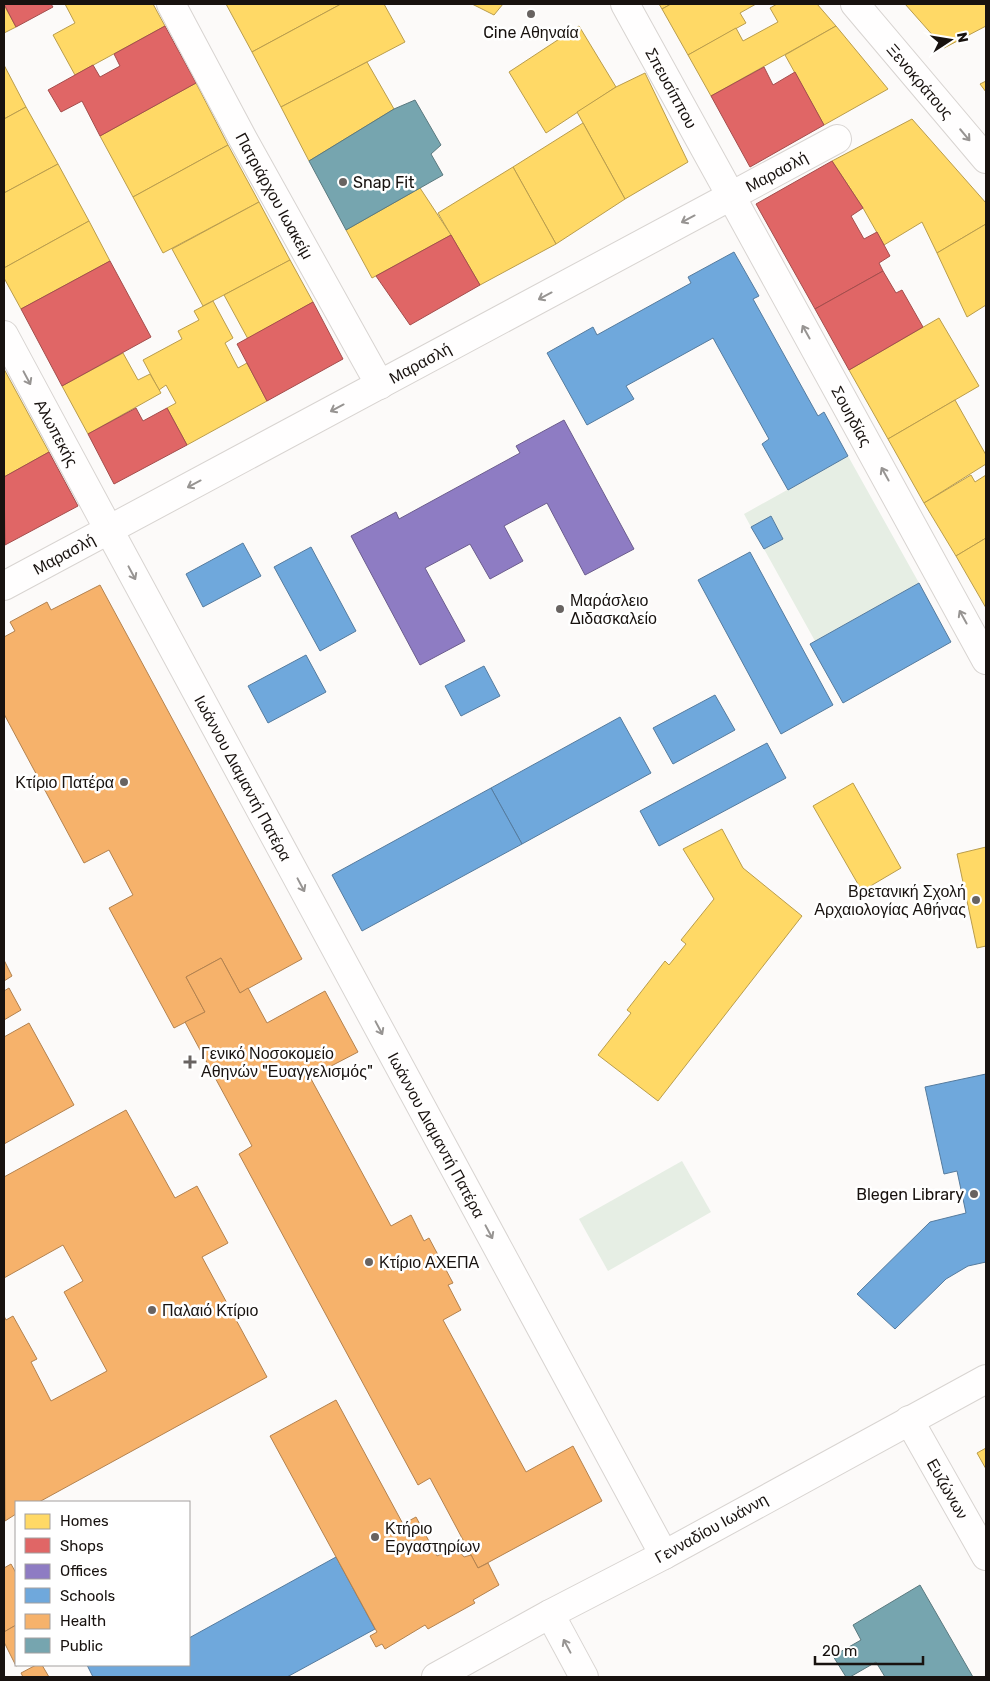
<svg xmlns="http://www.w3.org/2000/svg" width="990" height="1681" viewBox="0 0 990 1681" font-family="Rubik,sans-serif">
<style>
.green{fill:#e6eee4}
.homes{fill:#ffd966;stroke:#ba9d4c}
.shops{fill:#e06666;stroke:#a44d4c}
.offices{fill:#8e7cc3;stroke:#6b5c8d}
.schools{fill:#6fa8dc;stroke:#557b9e}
.health{fill:#f6b26b;stroke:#b3824f}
.public{fill:#76a5af;stroke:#5a797f}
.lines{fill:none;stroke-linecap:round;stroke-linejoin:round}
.street-casing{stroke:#d8d4d1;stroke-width:30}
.secondary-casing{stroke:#d8d4d1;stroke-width:30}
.street{stroke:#fffefe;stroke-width:28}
.secondary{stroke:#fffefe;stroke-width:28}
.oneway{stroke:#979492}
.poi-dot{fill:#686361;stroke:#fff;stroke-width:2}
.labels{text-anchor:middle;stroke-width:5;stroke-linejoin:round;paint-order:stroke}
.poi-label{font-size:16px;fill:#18120f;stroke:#fff;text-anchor:start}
.street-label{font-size:16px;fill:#18120f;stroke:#fff}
</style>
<rect width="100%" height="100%" fill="#fcfaf9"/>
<g class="green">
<polygon points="848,456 919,583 815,641 764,549 783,539 771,516 751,527 744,514"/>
<polygon points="682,1161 711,1212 608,1271 579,1219"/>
</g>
<g class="homes">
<polygon points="65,4 153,4 165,26 75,75 53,35 75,23"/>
<polygon points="226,4 341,4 252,52"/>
<polygon points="341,4 384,4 405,42 281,107 252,52"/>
<polygon points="472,4 503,4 494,15"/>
<polygon points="659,4 671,4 662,9"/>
<polygon points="671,4 756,4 740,13 746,23 688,55 662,9"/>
<polygon points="777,4 817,4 836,26 711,96 688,55 736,28 743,41 778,22 770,8"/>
<polygon points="905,4 986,4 986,26 944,48"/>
<polygon points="4,5 16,27 4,33"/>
<polygon points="579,26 616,87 546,133 509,72"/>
<polygon points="836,26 888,89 824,125 785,55"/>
<polygon points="367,62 394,109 309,161 281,107"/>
<polygon points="4,65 26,107 4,119"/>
<polygon points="645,73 688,162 625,199 577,112 616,87"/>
<polygon points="986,81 986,92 980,84"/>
<polygon points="196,83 228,145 133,197 100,136"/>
<polygon points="26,107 58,164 4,193 4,119"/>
<polygon points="912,119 986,203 986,224 937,253 922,222 884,245 863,208 832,161"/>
<polygon points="583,123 625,199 556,244 513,167"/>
<polygon points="228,145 259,202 163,253 133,197"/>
<polygon points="58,164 89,221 4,268 4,193"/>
<polygon points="513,167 556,244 480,285 438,213"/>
<polygon points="420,188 451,235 372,278 346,230"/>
<polygon points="259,202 290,260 203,306 172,249"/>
<polygon points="89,221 110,261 21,309 4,278 4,268"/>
<polygon points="986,224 986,305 967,317 937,253"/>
<polygon points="290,260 313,302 248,339 224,295"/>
<polygon points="213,301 233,338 225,343 238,368 247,363 267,401 187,445 167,408 176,403 166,385 159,390 143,360 182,339 178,331 199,320 194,311"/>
<polygon points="939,318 979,386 888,439 849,370"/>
<polygon points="123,353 138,380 150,374 161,393 88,434 62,386"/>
<polygon points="4,369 49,452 4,477"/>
<polygon points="955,400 986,455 986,464 924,503 888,439"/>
<polygon points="971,475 975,482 986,475 986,538 956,556 924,503"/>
<polygon points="986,538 986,608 956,556"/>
<polygon points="853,783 901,868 862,891 813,806"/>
<polygon points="722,829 743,868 802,916 658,1101 598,1055 631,1013 627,1010 665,961 669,965 686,944 681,940 714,899 683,849"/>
<polygon points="986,847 986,946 977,948 957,854"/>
<polygon points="986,1448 986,1469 977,1453"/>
</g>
<g class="shops">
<polygon points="4,4 51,4 53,7 16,27"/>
<polygon points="165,26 196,83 100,136 82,101 61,112 48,90 93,65 100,77 120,66 114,54"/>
<polygon points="764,67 773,85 795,72 824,125 750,167 711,96"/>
<polygon points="832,161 863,208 851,216 864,239 877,232 890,256 879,263 883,271 815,309 756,204"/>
<polygon points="451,235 480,285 410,325 376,276"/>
<polygon points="110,261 151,337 62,386 21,309"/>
<polygon points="883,271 896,293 902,290 923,327 849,370 815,309"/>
<polygon points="313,302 343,359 267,401 237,344"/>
<polygon points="136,408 143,421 167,408 187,445 114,484 88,434"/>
<polygon points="49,452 78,506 5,545 4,477"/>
</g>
<polygon class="offices" points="564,420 634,549 585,575 547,503 504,526 523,561 490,579 470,544 425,568 465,641 420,665 351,536 396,512 399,519 520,453 516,446"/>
<g class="schools">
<polygon points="734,252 759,296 753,299 818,416 824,412 848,456 788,490 762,444 769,439 713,338 626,386 634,399 587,425 547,353 593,327 597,335 691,283 688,277"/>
<polygon points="771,516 783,539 764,549 751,527"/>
<polygon points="243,543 261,576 203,607 186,574"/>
<polygon points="311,547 356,631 320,651 274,567"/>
<polygon points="750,552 833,705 781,734 698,580"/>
<polygon points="919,583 951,642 843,703 810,644"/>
<polygon points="306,655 326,692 268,723 248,686"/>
<polygon points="484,666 500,696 461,716 445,686"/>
<polygon points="715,695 735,730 673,764 653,728"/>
<polygon points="620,717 651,773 522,844 491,788"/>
<polygon points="767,743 786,778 659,846 640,811"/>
<polygon points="491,788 522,844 362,931 332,875"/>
<polygon points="986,1074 986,1262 968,1266 946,1279 895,1329 857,1294 930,1222 966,1213 957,1171 944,1174 925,1087"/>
<polygon points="336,1557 375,1629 287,1677 93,1677 87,1665 189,1665 189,1638"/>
</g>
<g class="health">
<polygon points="100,585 302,959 240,993 221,958 186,977 205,1012 174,1028 109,908 133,895 109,850 84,863 4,714 4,637 15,631 10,622 47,602 51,610"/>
<polygon points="221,958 240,993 248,988 267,1023 325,991 358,1052 310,1077 391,1226 411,1215 424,1241 429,1238 453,1283 448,1285 461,1310 443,1320 526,1472 573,1446 602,1501 478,1568 430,1478 418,1485 239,1154 252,1146 185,1022 205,1012 186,977"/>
<polygon points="4,960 12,976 4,981"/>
<polygon points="9,988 21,1010 4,1020 4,991"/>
<polygon points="29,1023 74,1105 4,1144 4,1037"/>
<polygon points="126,1110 175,1198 197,1186 228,1243 202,1257 267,1377 39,1502 16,1502 16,1514 5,1521 4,1316 6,1320 13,1316 37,1359 31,1362 51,1401 107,1371 64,1292 83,1281 63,1245 4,1278 4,1177"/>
<polygon points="336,1400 403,1524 416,1517 437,1556 452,1549 459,1551 464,1557 471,1555 478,1568 488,1563 499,1585 473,1600 475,1603 428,1629 425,1625 385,1649 382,1644 376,1647 370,1636 377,1632 270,1436"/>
<polygon points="11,1564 16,1573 16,1625 4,1632 4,1568"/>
<polygon points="16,1625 16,1665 18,1665 16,1666 4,1642 4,1632"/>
<polygon points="36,1665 42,1665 49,1677 23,1677 21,1673"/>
</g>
<g class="public">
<polygon points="415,100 441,145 431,154 443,175 346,230 309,161 394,109"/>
<polygon points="920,1585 973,1677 885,1677 876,1662 850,1677 846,1677 833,1656 861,1640 853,1625"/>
</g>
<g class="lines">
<defs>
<g id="street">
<path id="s1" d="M625 4 731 196 837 139"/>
<path id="s2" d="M855 4 986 159"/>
<path id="s3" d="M4 335 109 530"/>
<polyline points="550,1614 584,1677"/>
<polyline points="436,1677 550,1614 664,1555"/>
</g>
<g id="secondary">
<path id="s4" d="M171 4 243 139 380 385"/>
<path id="s5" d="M109 530 664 1555 986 1379"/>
<path id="s6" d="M4 586 731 196 986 660"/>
<path id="s7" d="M909 1420 986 1556"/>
</g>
</defs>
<use href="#street" class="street-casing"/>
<use href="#secondary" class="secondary-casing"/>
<use href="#street" class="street"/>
<use href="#secondary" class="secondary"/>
</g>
<defs><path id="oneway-shaft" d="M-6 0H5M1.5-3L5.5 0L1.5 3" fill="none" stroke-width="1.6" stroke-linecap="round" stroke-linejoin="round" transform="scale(1.25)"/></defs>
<g class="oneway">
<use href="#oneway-shaft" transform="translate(965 135) rotate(50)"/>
<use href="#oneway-shaft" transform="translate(688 219) rotate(152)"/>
<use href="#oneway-shaft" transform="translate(545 296) rotate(152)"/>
<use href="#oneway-shaft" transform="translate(806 332) rotate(-119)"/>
<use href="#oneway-shaft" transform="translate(27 378) rotate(62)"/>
<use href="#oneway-shaft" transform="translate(337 408) rotate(152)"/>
<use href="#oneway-shaft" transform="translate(885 474) rotate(-119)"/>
<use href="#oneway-shaft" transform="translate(194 484) rotate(152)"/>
<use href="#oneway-shaft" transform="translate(132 573) rotate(62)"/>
<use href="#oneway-shaft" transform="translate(963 617) rotate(-119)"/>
<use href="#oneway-shaft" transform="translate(301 885) rotate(62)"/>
<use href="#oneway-shaft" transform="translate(379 1028) rotate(62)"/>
<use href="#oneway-shaft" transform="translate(489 1232) rotate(62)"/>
<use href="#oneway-shaft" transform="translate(567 1646) rotate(-118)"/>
</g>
<g class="poi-dot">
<circle cx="531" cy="14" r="5"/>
<circle cx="343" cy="182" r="5"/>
<circle cx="560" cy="609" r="5"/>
<circle cx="124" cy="782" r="5"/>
<circle cx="976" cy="900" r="5"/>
<path d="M187.5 1054.5h5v5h5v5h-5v5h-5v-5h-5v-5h5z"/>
<circle cx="974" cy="1194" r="5"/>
<circle cx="369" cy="1262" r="5"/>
<circle cx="152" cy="1310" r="5"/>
<circle cx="375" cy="1537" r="5"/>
</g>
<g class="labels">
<g class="poi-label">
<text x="531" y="38" text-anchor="middle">Cine Αθηναία</text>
<text x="353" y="188">Snap Fit</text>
<text x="570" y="606">Μαράσλειο<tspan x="570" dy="18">Διδασκαλείο</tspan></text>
<text x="114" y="788" text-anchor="end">Κτίριο Πατέρα</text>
<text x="966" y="897" text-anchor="end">Βρετανική Σχολή<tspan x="966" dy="18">Αρχαιολογίας Αθήνας</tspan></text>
<text x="201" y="1059">Γενικό Νοσοκομείο<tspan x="201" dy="18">Αθηνών "Ευαγγελισμός"</tspan></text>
<text x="964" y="1200" text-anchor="end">Blegen Library</text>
<text x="379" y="1268">Κτίριο ΑΧΕΠΑ</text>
<text x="162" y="1316">Παλαιό Κτίριο</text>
<text x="385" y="1534">Κτήριο<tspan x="385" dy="18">Εργαστηρίων</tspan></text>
</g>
<g class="street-label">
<text dy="6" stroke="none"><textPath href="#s2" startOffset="101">Ξενοκράτους</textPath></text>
<text dy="6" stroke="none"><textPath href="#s1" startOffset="96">Σπευσίππου</textPath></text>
<text dy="6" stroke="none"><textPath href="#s1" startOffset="271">Μαρασλή</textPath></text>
<text dy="6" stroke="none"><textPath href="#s4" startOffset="218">Πατριάρχου Ιωακείμ</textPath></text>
<text dy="6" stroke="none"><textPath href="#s6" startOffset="472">Μαρασλή</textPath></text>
<text dy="6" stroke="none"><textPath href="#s6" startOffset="1076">Σουηδίας</textPath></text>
<text dy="6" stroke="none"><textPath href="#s3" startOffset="111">Αλωπεκής</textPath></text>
<text dy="6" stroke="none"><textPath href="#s6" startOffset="68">Μαρασλή</textPath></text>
<text dy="6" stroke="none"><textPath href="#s5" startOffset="282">Ιωάννου Διαμαντή Πατέρα</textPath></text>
<text dy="6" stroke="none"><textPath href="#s5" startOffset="688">Ιωάννου Διαμαντή Πατέρα</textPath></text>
<text dy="6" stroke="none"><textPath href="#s7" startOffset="79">Ευζώνων</textPath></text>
<text transform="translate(711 1528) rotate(-29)" y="6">Γενναδίου Ιωάννη</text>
</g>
</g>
<rect width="990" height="1681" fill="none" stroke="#18120f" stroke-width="10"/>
<rect x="15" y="1501" width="175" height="165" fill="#ffffff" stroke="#a3a09f"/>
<rect x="25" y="1514" width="25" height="15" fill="#ffd966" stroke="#a3a09f"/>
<text x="60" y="1526" font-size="15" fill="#18120f">Homes</text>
<rect x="25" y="1538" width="25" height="15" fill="#e06666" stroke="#a3a09f"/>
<text x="60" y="1551" font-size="15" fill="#18120f">Shops</text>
<rect x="25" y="1564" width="25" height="15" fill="#8e7cc3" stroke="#a3a09f"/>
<text x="60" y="1576" font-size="15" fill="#18120f">Offices</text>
<rect x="25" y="1588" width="25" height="15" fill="#6fa8dc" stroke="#a3a09f"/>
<text x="60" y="1601" font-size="15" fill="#18120f">Schools</text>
<rect x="25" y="1614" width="25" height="15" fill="#f6b26b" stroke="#a3a09f"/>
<text x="60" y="1626" font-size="15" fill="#18120f">Health</text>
<rect x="25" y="1638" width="25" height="15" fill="#76a5af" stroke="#a3a09f"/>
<text x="60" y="1651" font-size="15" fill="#18120f">Public</text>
<g transform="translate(950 40) rotate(78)" stroke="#ffffff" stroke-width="4" paint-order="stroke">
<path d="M0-4L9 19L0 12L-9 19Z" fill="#18120f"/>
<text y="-8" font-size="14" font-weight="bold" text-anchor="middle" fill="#18120f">N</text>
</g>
<path d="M815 1656v8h108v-8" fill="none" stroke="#18120f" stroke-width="2.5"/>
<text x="822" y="1656" font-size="15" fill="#18120f" stroke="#ffffff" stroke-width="4" paint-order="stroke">20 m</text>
</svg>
